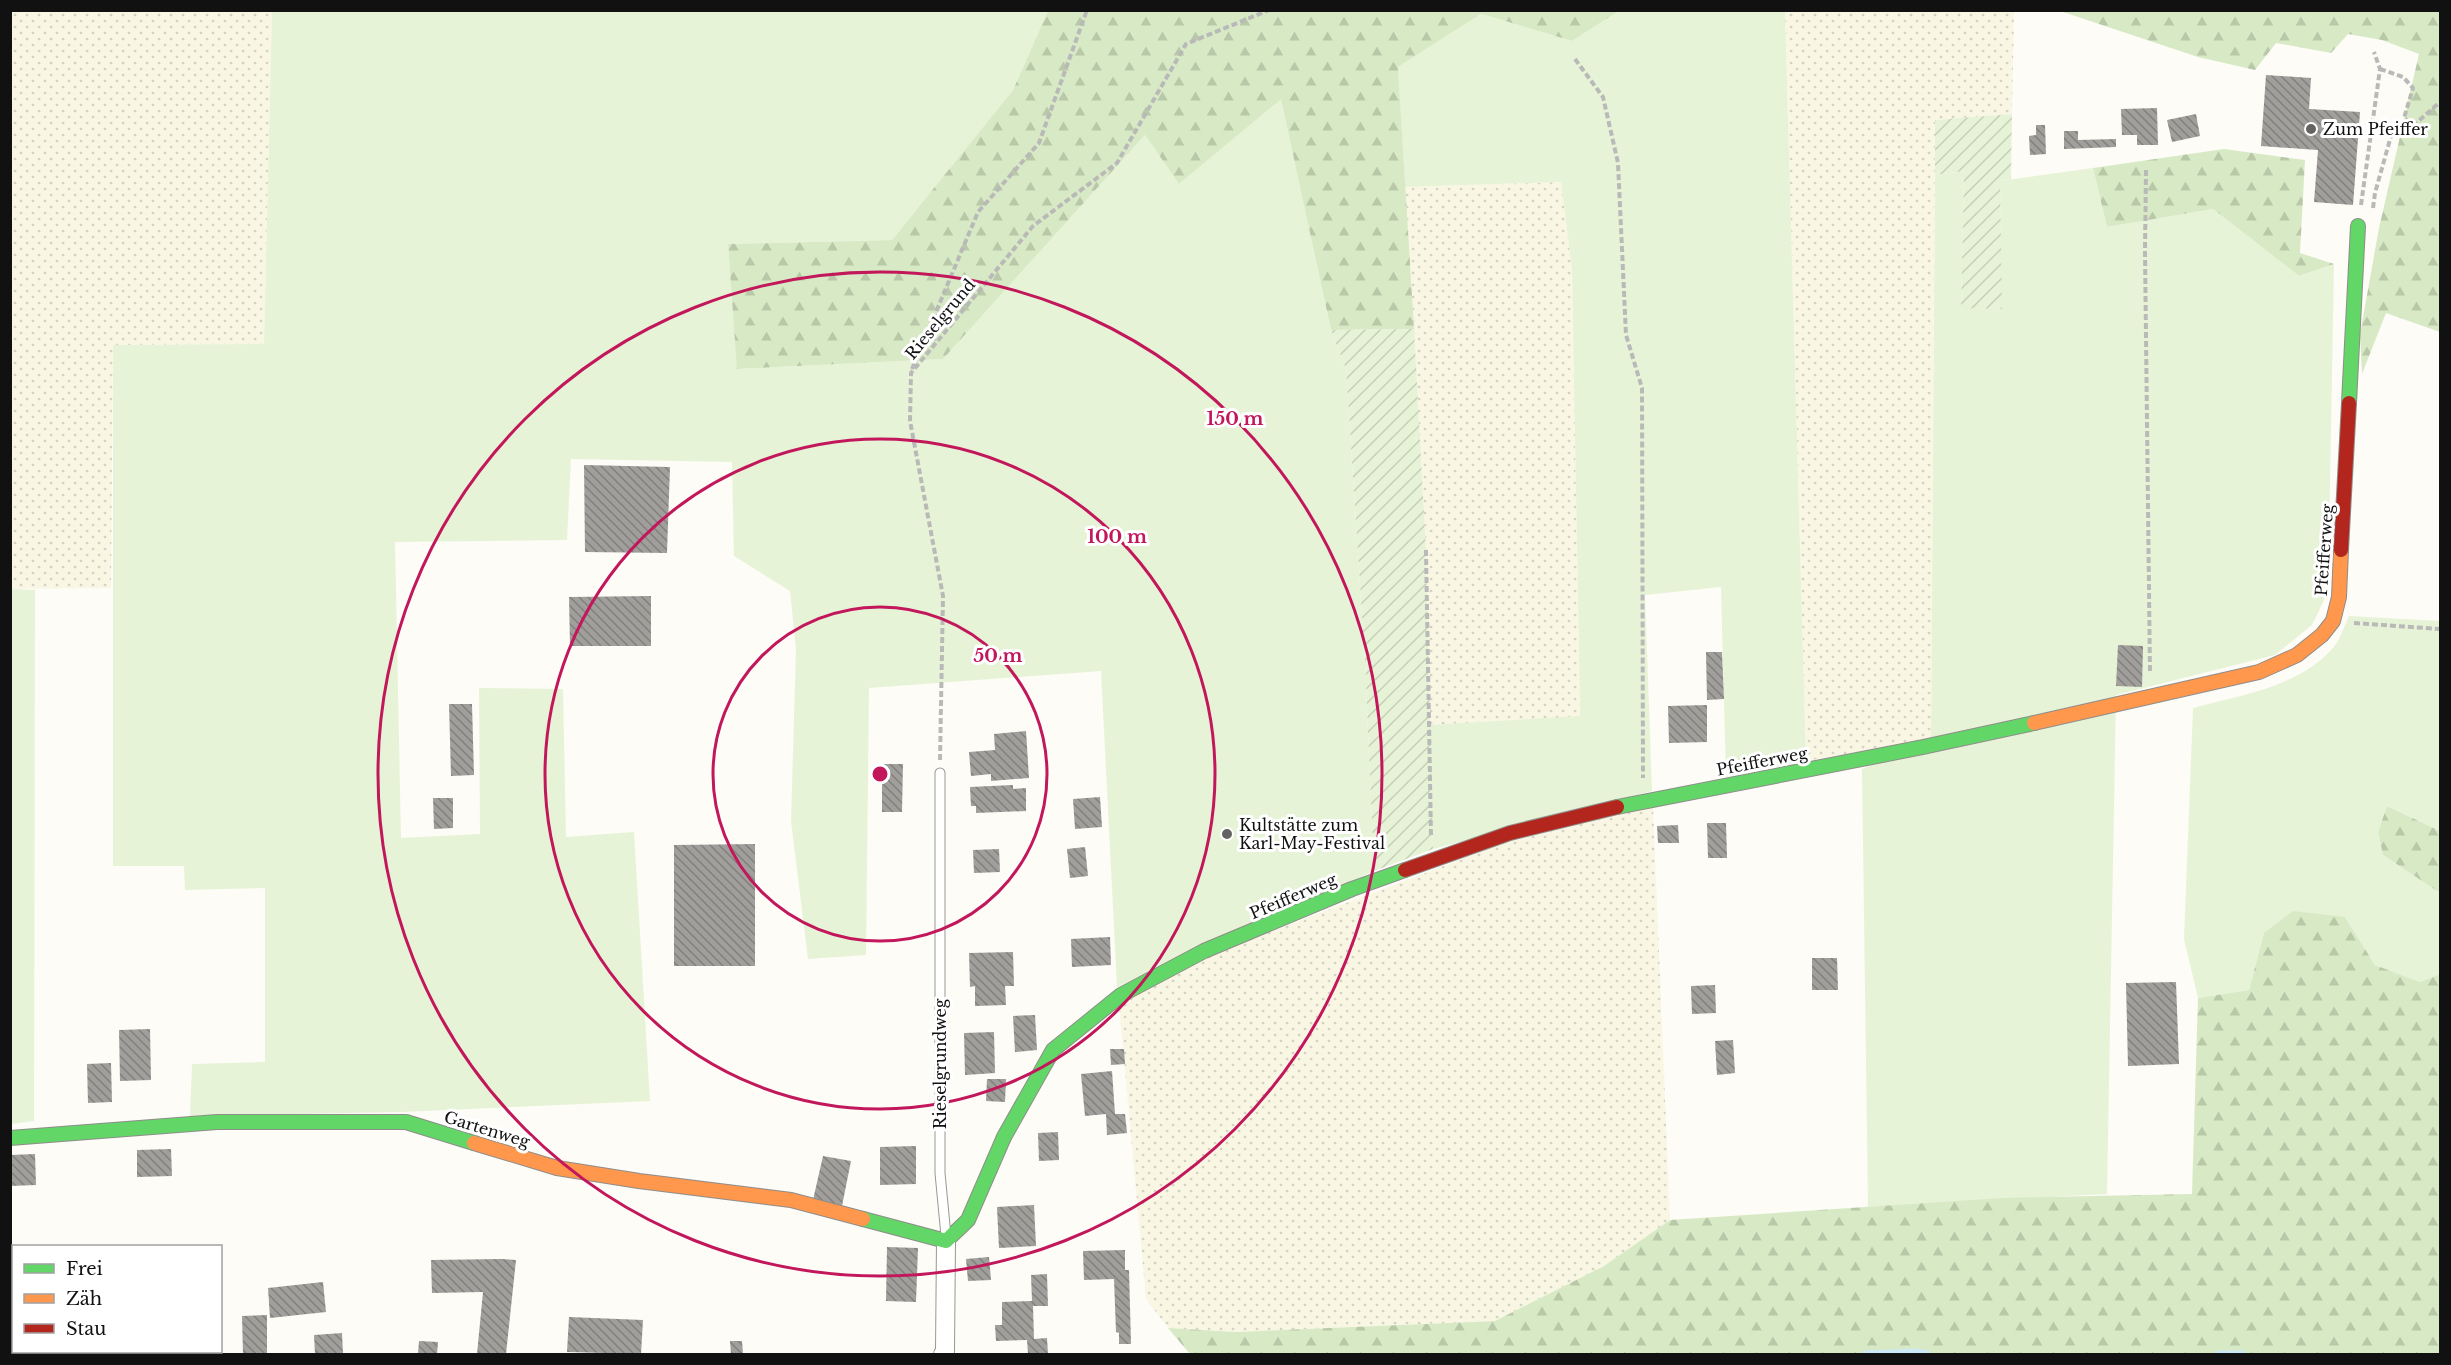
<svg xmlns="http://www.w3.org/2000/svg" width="2451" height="1365" viewBox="0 0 2451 1365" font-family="'Libre Baskerville',serif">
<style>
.farmland{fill:url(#farmland-dots)}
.grass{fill:#e7f3d7}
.forest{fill:url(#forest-firs)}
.garden{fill:url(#garden-furrows)}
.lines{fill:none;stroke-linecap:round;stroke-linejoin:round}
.stream{stroke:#cde8f7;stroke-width:7}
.building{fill:url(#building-back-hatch)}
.lane-casing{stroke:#979795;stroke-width:11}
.street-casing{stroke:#979795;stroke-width:20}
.fast-casing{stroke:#8e8d8b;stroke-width:16}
.slow-casing{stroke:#8e8d8b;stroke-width:16}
.jam-casing{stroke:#8e8d8b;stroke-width:16}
.path{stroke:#b9b9b8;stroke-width:4;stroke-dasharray:6 3;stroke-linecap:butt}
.lane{stroke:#fffffe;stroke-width:9}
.street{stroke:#fffffe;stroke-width:18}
.fast{stroke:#63d668;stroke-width:14}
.slow{stroke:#ff974d;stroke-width:14}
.jam{stroke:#b3261e;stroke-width:14}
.ring{fill:none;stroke:#c2185b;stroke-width:3}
.poi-dot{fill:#646362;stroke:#fff;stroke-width:2}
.labels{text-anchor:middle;stroke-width:6;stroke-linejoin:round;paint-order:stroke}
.poi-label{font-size:16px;fill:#111;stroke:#fff;text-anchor:start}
.street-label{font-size:16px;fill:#111;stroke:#fff}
.centre{fill:#c2185b;stroke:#fff;stroke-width:3}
.ring-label{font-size:18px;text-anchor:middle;font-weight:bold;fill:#c2185b;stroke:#fff;stroke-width:6;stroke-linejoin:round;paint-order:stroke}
</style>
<defs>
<pattern id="farmland-dots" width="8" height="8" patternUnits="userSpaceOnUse" patternTransform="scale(1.5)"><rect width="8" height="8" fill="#f9f7e4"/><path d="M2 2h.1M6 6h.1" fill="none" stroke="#d4d3c3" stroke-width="1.8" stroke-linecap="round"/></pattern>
<pattern id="forest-firs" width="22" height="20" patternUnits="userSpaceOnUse" patternTransform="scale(1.5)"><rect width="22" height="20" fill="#d8eac5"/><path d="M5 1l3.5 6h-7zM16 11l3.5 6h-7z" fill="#b8c8a8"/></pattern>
<pattern id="garden-furrows" width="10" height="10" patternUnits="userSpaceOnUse" patternTransform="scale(1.5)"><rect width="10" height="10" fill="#e7f3d7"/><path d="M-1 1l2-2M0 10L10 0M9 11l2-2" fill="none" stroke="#c5cfb8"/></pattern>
<pattern id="building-back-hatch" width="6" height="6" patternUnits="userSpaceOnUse" patternTransform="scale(1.5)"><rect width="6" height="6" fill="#a19f9c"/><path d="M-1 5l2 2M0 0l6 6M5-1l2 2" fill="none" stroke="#82807e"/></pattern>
</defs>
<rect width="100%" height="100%" fill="#fdfcf7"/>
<g class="farmland">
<polygon points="11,11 272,11 264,344 113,345 111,588 11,589"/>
<polygon points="1785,11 2014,11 2012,114 1935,120 1931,739 1806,761"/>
<polygon points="1561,182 1572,269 1580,717 1429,725 1426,550 1405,187"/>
<polygon points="1653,806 1670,1220 1604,1266 1495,1321 1236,1332 1168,1328 1146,1299 1119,1005 1204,957 1504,843"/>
</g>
<g class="grass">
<polygon points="272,11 1048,11 1013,90 892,240 728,244 738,369 943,359 1145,135 1179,184 1281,98 1331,330 1346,369 1365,661 1374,871 1117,987 1101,671 869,688 866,955 808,959 791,821 796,649 790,591 734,556 732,462 571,459 567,540 395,542 401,838 480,834 479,688 563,689 566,837 634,832 650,1101 402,1112 190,1116 192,1064 265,1062 265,888 185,890 184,866 113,866 113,345 264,344"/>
<polygon points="1619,11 1785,11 1806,761 1726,777 1721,587 1645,595 1652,791 1433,849 1429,725 1580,716 1572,269 1561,182 1405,187 1398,67 1481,14 1572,41"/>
<polygon points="2093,168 2107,227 2213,209 2299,276 2334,264 2328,592 2312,625 2275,655 2116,695 2107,1194 1868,1207 1862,769 1931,738 1935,175 1964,171 1961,307 2001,309 2000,181"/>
<polygon points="11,589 35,590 34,1121 11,1124"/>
<path d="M2349 616 2440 621V831L2387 806 2378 832 2383 855 2440 893V974L2420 982 2375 965 2345 917 2264 933 2249 990 2198 998 2184 939 2193 708C2241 695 2298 687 2332 649 2340 641 2344 626 2349 616Z"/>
</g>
<g class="forest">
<polygon points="1048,11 1619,11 1572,41 1481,14 1398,67 1414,329 1331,330 1281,99 1179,184 1145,135 943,359 737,369 728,244 892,240 1013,90"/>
<polygon points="2060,11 2440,11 2440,332 2386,313 2362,374 2360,334 2379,228 2419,54 2382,40 2348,34 2331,53 2276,43 2255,70 2198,57"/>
<polygon points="2224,149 2305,160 2300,253 2334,264 2299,276 2213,209 2107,227 2093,168"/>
<polygon points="2387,806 2440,831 2440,893 2383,855 2378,832"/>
<polygon points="2293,911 2345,917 2375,965 2420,982 2440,974 2440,1354 1190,1354 1168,1328 1236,1332 1495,1321 1604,1266 1670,1220 2002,1198 2192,1194 2198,998 2249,990 2264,933"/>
</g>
<g class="garden">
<polygon points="2012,114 2011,179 2000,181 2002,309 1961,308 1964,171 1935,175 1935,120"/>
<polygon points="1414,329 1426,550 1433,849 1374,871 1365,661 1346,369 1331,330"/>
</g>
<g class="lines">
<g class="stream">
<polyline points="1866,1354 1917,1352 1927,1354"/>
<polyline points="2219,1354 2242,1354"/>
</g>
</g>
<g class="building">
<polygon points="2266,75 2311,78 2309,109 2360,112 2353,205 2314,202 2318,150 2261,146"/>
<polygon points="2157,108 2158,145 2137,145 2137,135 2122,135 2121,109"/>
<polygon points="2196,114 2200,136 2172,142 2167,120"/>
<polygon points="2036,125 2045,125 2046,154 2030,155 2029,136 2036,135"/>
<polygon points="2064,131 2078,131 2078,140 2116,139 2116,147 2064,149"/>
<polygon points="584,465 670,467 667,553 585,552"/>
<polygon points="651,596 651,646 570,646 569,597"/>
<polygon points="2118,645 2143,646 2142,687 2116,686"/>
<polygon points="1706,652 1722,652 1724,699 1707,700"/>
<polygon points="449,704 472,704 474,775 451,776"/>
<polygon points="1707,705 1707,742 1669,743 1668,706"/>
<polygon points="1026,731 1029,778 991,781 991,774 971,776 969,752 995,750 994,734"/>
<polygon points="882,764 903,764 902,812 882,812"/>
<polygon points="1013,785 1013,789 1026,788 1026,811 976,813 976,806 971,806 970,787"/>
<polygon points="1100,797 1102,827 1075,829 1073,799"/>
<polygon points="433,798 453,798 453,828 434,829"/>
<polygon points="1707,823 1726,823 1727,858 1708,858"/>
<polygon points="1678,825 1679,843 1658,843 1657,826"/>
<polygon points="755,844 755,966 674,966 674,845"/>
<polygon points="1085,847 1088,876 1070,878 1067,849"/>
<polygon points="999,849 1000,872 974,873 973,850"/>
<polygon points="1110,937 1111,965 1072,967 1071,939"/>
<polygon points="1013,952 1014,986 1005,986 1006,1005 975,1006 975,986 970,987 969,953"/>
<polygon points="1812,958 1837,958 1838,990 1812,990"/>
<polygon points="2176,982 2179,1064 2128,1066 2126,983"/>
<polygon points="1715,985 1716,1013 1692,1014 1691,986"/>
<polygon points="1035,1015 1037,1050 1015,1052 1013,1016"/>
<polygon points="150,1029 151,1080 120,1081 119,1030"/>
<polygon points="994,1032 995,1073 965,1075 964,1033"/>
<polygon points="1733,1040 1735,1073 1717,1075 1715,1041"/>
<polygon points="1110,1049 1124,1049 1125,1064 1111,1065"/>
<polygon points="111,1063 112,1102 88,1103 87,1064"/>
<polygon points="1112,1071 1115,1114 1125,1114 1127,1133 1107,1135 1106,1114 1085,1116 1081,1074"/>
<polygon points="987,1079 1006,1079 1005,1102 986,1101"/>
<polygon points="1058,1132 1059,1160 1039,1161 1038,1133"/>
<polygon points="916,1146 916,1184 880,1185 880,1147"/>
<polygon points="171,1149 172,1176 137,1177 137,1150"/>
<polygon points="35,1154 36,1185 10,1186 10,1155"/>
<polygon points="823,1156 851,1161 842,1206 813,1200"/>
<polygon points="1034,1205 1036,1246 999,1248 997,1207"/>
<polygon points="887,1247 918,1248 916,1302 886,1301"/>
<polygon points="1125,1250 1125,1270 1129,1270 1131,1344 1119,1344 1119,1333 1116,1332 1114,1279 1084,1280 1083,1251"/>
<polygon points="989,1257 991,1280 968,1281 966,1259"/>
<polygon points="501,1259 516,1260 506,1354 477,1354 483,1292 432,1293 431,1260"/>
<polygon points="1047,1274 1048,1306 1033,1306 1034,1339 1047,1338 1048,1354 1028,1354 1027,1340 996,1341 995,1325 1002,1325 1002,1302 1032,1301 1031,1275"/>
<polygon points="323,1282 326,1312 270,1318 268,1288"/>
<polygon points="267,1315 267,1354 243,1354 242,1316"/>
<polygon points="569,1317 643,1320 641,1354 567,1352"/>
<polygon points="342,1333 343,1354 315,1354 314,1335"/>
<polygon points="419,1341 438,1342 437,1354 418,1354"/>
<polygon points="730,1341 742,1341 743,1354 731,1354"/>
</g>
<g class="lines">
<defs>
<polyline id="lane" points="940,773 940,1173 946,1236"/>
<polyline id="street" points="943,1354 945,1352 946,1241"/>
<g id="fast">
<polyline points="2349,403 2358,226"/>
<polyline points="1617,807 1923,747 2034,723"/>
<polyline points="10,1138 217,1122 406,1122 474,1143"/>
<polyline points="863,1219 946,1241 968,1220 1004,1137 1053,1050 1121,995 1204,951 1352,889 1405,870"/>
</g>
<g id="slow">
<polyline points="2034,723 2259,672 2297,655 2322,635 2333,621 2339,597 2341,550"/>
<polyline points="474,1143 557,1168 639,1181 791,1200 863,1219"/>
</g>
<g id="jam">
<polyline points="2341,550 2349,403"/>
<polyline points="1405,870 1510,833 1617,807"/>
</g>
</defs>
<use href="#lane" class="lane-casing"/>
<use href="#street" class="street-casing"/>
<use href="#fast" class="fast-casing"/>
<use href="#slow" class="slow-casing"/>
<use href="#jam" class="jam-casing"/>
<g class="path">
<polyline points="1575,59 1603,97 1618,163 1626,335 1642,388 1643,778"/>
<polyline points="2380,69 2403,77 2413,88 2404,118 2414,125 2440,102"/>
<polyline points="2146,170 2145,252 2150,674"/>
<polyline points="2361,205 2380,69 2374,52"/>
<polyline points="2373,208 2375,193 2391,136 2414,125"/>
<polyline points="912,369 978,212 1039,143 1087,10"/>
<polyline points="1426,550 1431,837"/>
<polyline points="2354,623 2440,629"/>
<polyline points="940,760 943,596 910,421 911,373 1033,226 1117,163 1186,44 1269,10"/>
</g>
<use href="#lane" class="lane"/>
<use href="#street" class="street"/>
<use href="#fast" class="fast"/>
<use href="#slow" class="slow"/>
<use href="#jam" class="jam"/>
</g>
<g class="ring">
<circle cx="880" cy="774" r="167"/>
<circle cx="880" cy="774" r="335"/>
<circle cx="880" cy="774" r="502"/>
</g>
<g class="poi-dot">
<circle cx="2311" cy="129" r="6"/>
<circle cx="1227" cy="834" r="6"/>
</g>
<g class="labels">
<g class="poi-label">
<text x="2323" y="135">Zum Pfeiffer</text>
<text x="1239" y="831">Kultstätte zum<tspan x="1239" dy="18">Karl-May-Festival</tspan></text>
</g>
<g class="street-label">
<text transform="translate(940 319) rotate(-50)" y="6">Rieselgrund</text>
<text transform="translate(2324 550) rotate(-86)" y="6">Pfeifferweg</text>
<text transform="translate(1762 761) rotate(-11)" y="6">Pfeifferweg</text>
<text transform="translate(1293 896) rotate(-23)" y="6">Pfeifferweg</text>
<text transform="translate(940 1064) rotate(-90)" y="6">Rieselgrundweg</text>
<text transform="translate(487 1129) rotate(17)" y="6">Gartenweg</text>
</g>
</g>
<circle cx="880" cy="774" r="9" class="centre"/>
<g class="ring-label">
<text x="1235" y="425">150 m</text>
<text x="1117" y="543">100 m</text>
<text x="998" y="662">50 m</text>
</g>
<rect width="2451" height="1365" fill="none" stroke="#111111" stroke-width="24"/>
<rect x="12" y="1245" width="210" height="108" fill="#ffffff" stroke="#a0a0a0" stroke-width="1.5"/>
<rect x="24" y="1264" width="30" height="9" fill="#63d668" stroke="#a0a0a0" stroke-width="1.5"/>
<text x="66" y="1275" font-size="18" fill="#111111">Frei</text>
<rect x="24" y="1294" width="30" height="9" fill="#ff974d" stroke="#a0a0a0" stroke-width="1.5"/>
<text x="66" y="1305" font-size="18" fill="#111111">Zäh</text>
<rect x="24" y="1324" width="30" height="9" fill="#b3261e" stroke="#a0a0a0" stroke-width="1.5"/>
<text x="66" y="1335" font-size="18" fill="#111111">Stau</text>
</svg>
